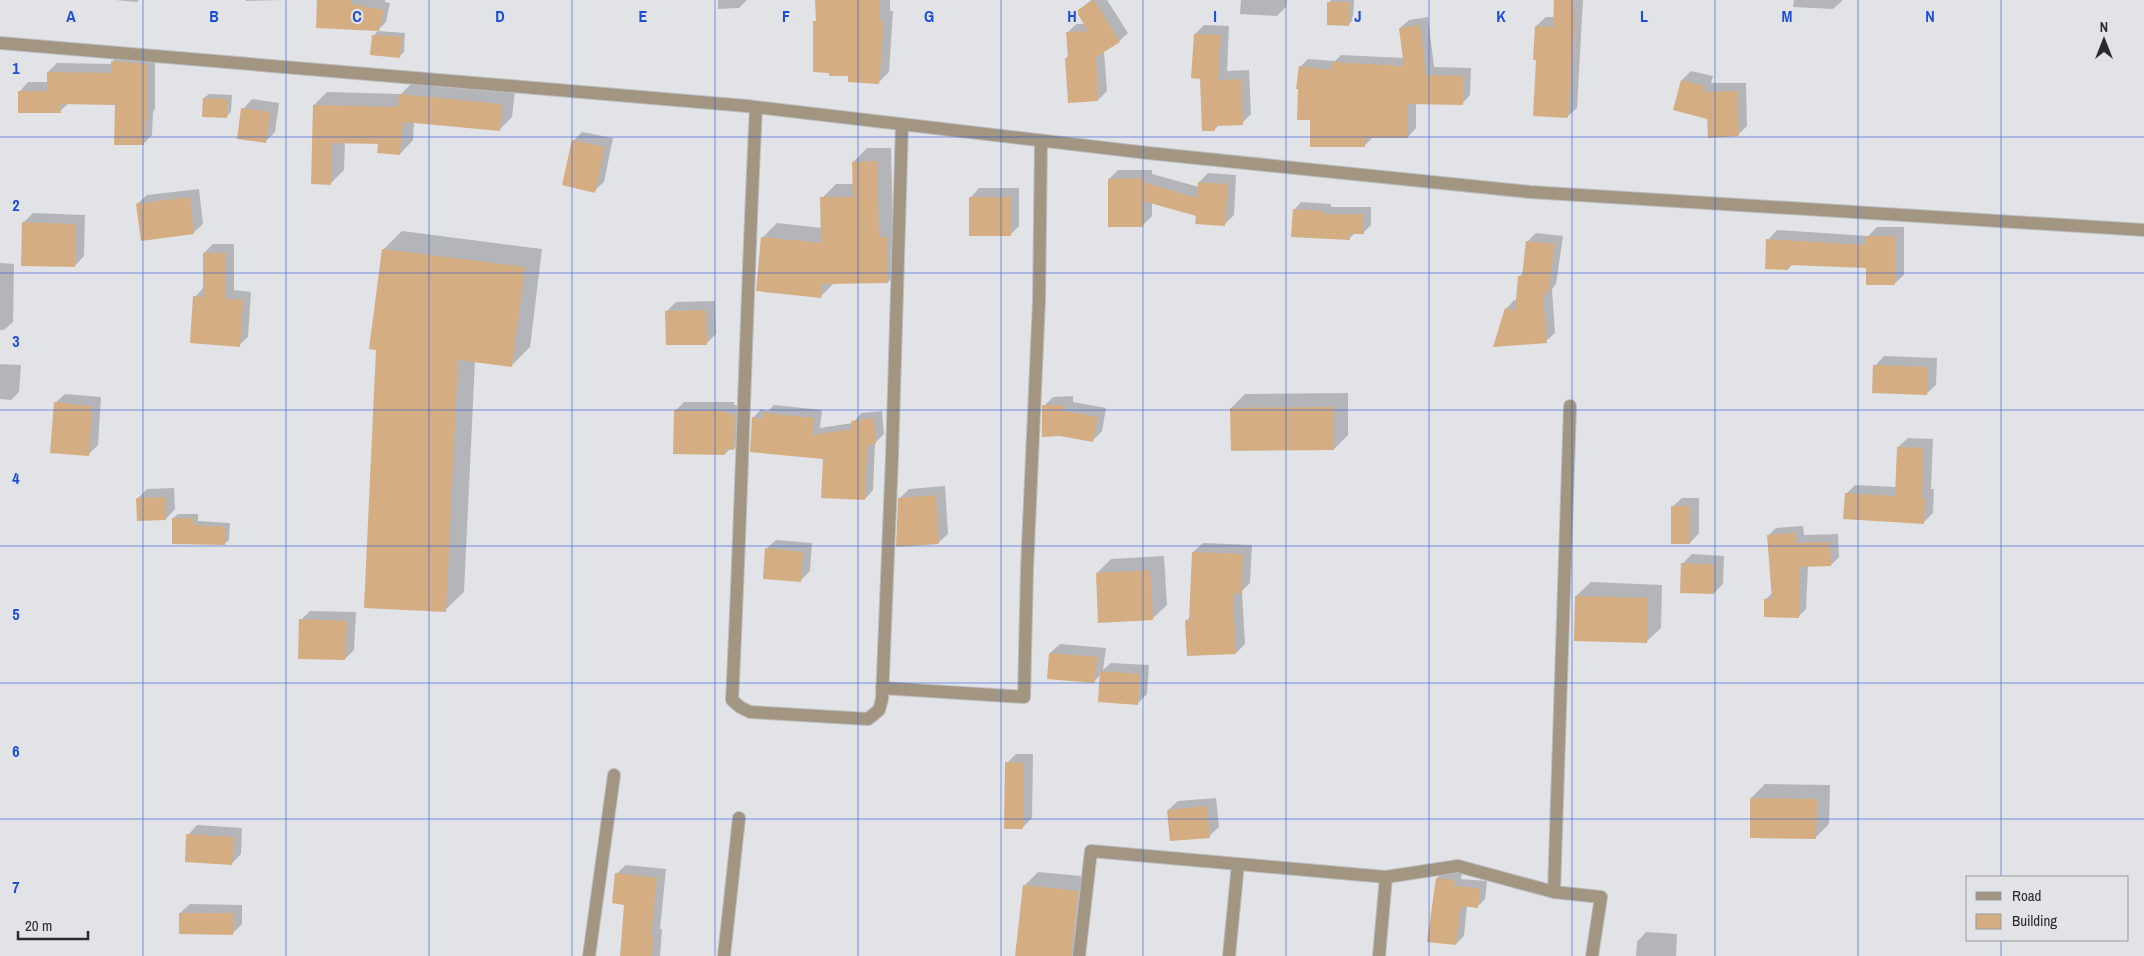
<svg xmlns="http://www.w3.org/2000/svg" width="2144" height="956" viewBox="0 0 2144 956" font-family="'Archivo Narrow',sans-serif">
<style>
.shadow{fill:#0003}
.building{fill:#d5ad83}
.lines{fill:none;stroke-linecap:round;stroke-linejoin:round}
.street-casing{stroke:#bcbec1;stroke-width:14}
.street{stroke:#a29581;stroke-width:12}
.grid{fill:none;stroke:#1d4ed8;stroke-width:1;stroke-opacity:0.55}
.grid-label{font-size:16px;text-anchor:middle;font-weight:bold;fill:#1d4ed8;stroke:#e1e3e6;stroke-width:4.5;stroke-linejoin:round;paint-order:stroke}
</style>
<rect width="100%" height="100%" fill="#e1e3e6"/>
<g class="shadow">
<polygon points="115,0 139,0 137,2"/>
<polygon points="246,0 283,0 246,1"/>
<polygon points="318,0 385,0 385,2 390,3 386,22 379,29"/>
<polygon points="718,0 747,0 739,8 718,9"/>
<polygon points="816,0 890,0 890,11 893,11 889,72 878,83 850,75 814,22 818,19"/>
<polygon points="1091,0 1107,0 1128,33 1119,41 1104,51 1107,91 1098,100 1066,58 1069,55 1067,33 1076,24 1085,24 1078,11"/>
<polygon points="1241,0 1287,0 1286,7 1277,16 1240,14"/>
<polygon points="1331,0 1354,0 1353,20 1349,24 1329,2"/>
<polygon points="1555,0 1583,0 1577,108 1567,117 1537,59 1534,59 1536,26 1546,17 1555,17"/>
<polygon points="1794,0 1843,0 1833,9 1793,7"/>
<polygon points="1428,17 1434,67 1471,68 1470,95 1462,104 1416,103 1416,128 1408,137 1373,137 1365,145 1312,119 1300,67 1308,59 1335,61 1341,55 1404,58 1400,28 1409,20"/>
<polygon points="1204,25 1229,26 1227,71 1249,70 1251,114 1242,123 1220,124 1214,130 1201,78 1195,34"/>
<polygon points="378,31 405,33 404,52 399,57 373,36"/>
<polygon points="121,52 155,55 155,109 153,112 152,135 143,144 116,104 69,103 60,111 20,91 28,82 48,82 48,72 57,63 113,64 113,61"/>
<polygon points="1691,71 1713,76 1711,83 1746,83 1747,126 1738,135 1709,118 1682,80"/>
<polygon points="414,81 515,91 512,117 499,130 414,122 413,140 400,154 379,143 345,142 344,170 330,184 314,105 327,92 401,94"/>
<polygon points="209,94 232,95 231,112 226,117 204,98"/>
<polygon points="252,99 279,103 275,132 266,141 243,109"/>
<polygon points="582,132 613,138 604,182 594,191 573,141"/>
<polygon points="867,148 891,148 893,224 901,223 902,268 888,282 835,282 820,297 763,237 777,223 822,228 822,198 836,184 854,184 853,162"/>
<polygon points="1118,170 1152,170 1152,174 1199,187 1199,182 1208,173 1236,175 1234,215 1225,224 1152,202 1152,216 1143,225 1109,179"/>
<polygon points="979,188 1019,188 1019,226 1010,235 970,198"/>
<polygon points="199,189 203,224 193,233 137,204 147,195"/>
<polygon points="1301,202 1331,204 1331,207 1371,207 1371,225 1363,233 1355,233 1349,239 1294,210"/>
<polygon points="33,213 85,215 84,256 75,266 23,223"/>
<polygon points="1877,227 1904,227 1904,275 1894,284 1867,267 1793,264 1788,269 1768,240 1777,230 1868,236"/>
<polygon points="402,231 542,249 530,347 511,366 475,361 464,592 445,610 383,250"/>
<polygon points="1536,233 1563,236 1556,284 1552,289 1555,333 1546,341 1506,309 1514,300 1517,301 1519,277 1524,272 1527,242"/>
<polygon points="213,244 234,244 234,290 251,292 248,337 239,345 195,297 203,288 204,253"/>
<polygon points="0,263 14,264 13,322 4,330 0,330"/>
<polygon points="715,301 716,334 706,344 667,311 676,302"/>
<polygon points="1884,356 1937,358 1936,385 1926,394 1875,366"/>
<polygon points="0,364 21,365 19,392 11,400 0,399"/>
<polygon points="1348,393 1348,435 1334,449 1231,408 1245,394"/>
<polygon points="65,394 101,397 98,445 88,455 55,403"/>
<polygon points="1073,396 1073,402 1106,408 1102,431 1093,440 1044,406 1053,397"/>
<polygon points="684,402 734,402 734,405 744,406 743,440 734,449 730,449 725,454 675,411"/>
<polygon points="774,405 822,410 820,428 853,423 861,413 882,411 884,434 875,443 873,490 865,499 824,458 753,418 761,409 768,411"/>
<polygon points="1908,438 1933,439 1931,489 1934,489 1933,513 1923,523 1846,494 1855,485 1897,487 1898,447"/>
<polygon points="945,486 948,534 938,543 900,498 909,489"/>
<polygon points="174,488 175,509 166,519 137,499 147,489"/>
<polygon points="1682,498 1699,498 1699,533 1690,543 1672,507"/>
<polygon points="178,514 198,514 198,521 230,523 229,540 224,544 173,518"/>
<polygon points="1803,526 1804,535 1838,534 1839,557 1831,565 1808,565 1806,609 1798,617 1765,600 1772,593 1768,536 1776,528"/>
<polygon points="776,540 812,543 810,571 800,581 766,549"/>
<polygon points="1203,543 1252,545 1250,583 1242,591 1245,644 1236,653 1187,620 1191,616 1193,552"/>
<polygon points="1692,554 1724,556 1723,584 1714,593 1682,564"/>
<polygon points="1164,556 1167,605 1152,619 1097,573 1111,559"/>
<polygon points="1591,582 1662,585 1661,628 1646,642 1576,596"/>
<polygon points="310,611 356,612 354,650 345,659 301,620"/>
<polygon points="1060,644 1106,648 1103,670 1111,663 1149,665 1147,694 1138,703 1101,674 1094,682 1050,653"/>
<polygon points="1016,754 1033,754 1032,818 1022,828 1007,763"/>
<polygon points="1765,784 1830,785 1829,824 1815,838 1751,798"/>
<polygon points="1216,798 1219,827 1209,836 1168,810 1178,801"/>
<polygon points="197,825 242,828 241,854 231,864 188,835"/>
<polygon points="626,865 666,869 660,929 662,929 660,956 621,956 625,903 616,874"/>
<polygon points="1445,871 1462,873 1461,879 1487,881 1485,899 1478,906 1467,905 1464,936 1456,944 1437,878"/>
<polygon points="1038,872 1091,877 1079,956 1017,956 1024,886"/>
<polygon points="190,904 242,905 242,924 233,933 180,913"/>
<polygon points="1646,932 1677,934 1676,956 1636,956 1637,942"/>
</g>
<g class="building">
<polygon points="317,0 351,0 351,4 384,10 379,31 316,28"/>
<polygon points="815,0 879,0 880,21 884,21 879,84 848,82 848,76 829,76 829,73 813,72 813,21 816,21"/>
<polygon points="1094,0 1120,42 1096,57 1098,101 1068,103 1065,58 1068,58 1066,32 1088,31 1076,11"/>
<polygon points="1554,0 1574,0 1575,28 1568,118 1533,116 1536,60 1533,60 1535,26 1553,27"/>
<polygon points="1327,2 1350,2 1349,26 1327,25"/>
<polygon points="1420,25 1426,75 1463,76 1463,105 1408,104 1408,138 1365,138 1365,147 1310,147 1310,120 1297,120 1298,89 1296,89 1299,66 1331,70 1332,62 1404,66 1399,28"/>
<polygon points="1194,34 1221,35 1218,80 1241,79 1243,125 1215,126 1215,131 1202,131 1200,79 1191,78"/>
<polygon points="372,35 402,37 400,58 370,55"/>
<polygon points="111,61 147,64 147,120 145,119 144,145 114,145 115,105 60,104 61,113 18,113 18,91 47,91 47,72 111,73"/>
<polygon points="1681,80 1705,86 1703,92 1737,91 1739,136 1708,138 1707,119 1673,110"/>
<polygon points="399,94 502,104 500,131 403,122 400,155 377,153 378,144 332,143 331,185 311,184 313,105 398,107"/>
<polygon points="203,98 228,99 227,118 202,117"/>
<polygon points="241,108 270,112 266,143 237,139"/>
<polygon points="572,140 605,147 595,193 562,185"/>
<polygon points="877,161 879,237 888,237 888,283 822,284 821,298 756,291 761,237 821,243 820,197 853,197 852,162"/>
<polygon points="1143,178 1143,182 1197,198 1198,182 1228,184 1225,226 1195,224 1196,216 1143,201 1143,227 1108,227 1108,179"/>
<polygon points="190,197 194,234 141,241 136,204"/>
<rect x="969" y="197" width="42" height="39"/>
<polygon points="1293,209 1324,211 1324,214 1364,214 1364,234 1350,234 1350,240 1291,237"/>
<polygon points="22,222 76,224 75,267 21,266"/>
<polygon points="1866,236 1895,236 1895,285 1866,285 1866,268 1789,265 1788,270 1765,269 1766,239 1866,245"/>
<polygon points="1526,241 1555,244 1548,294 1543,294 1547,343 1493,347 1505,308 1515,311 1518,276 1522,276"/>
<polygon points="382,249 525,267 512,367 458,360 446,612 364,608 376,350 369,349"/>
<polygon points="203,253 226,253 226,299 243,300 240,347 190,343 193,296 203,297"/>
<polygon points="706,310 707,345 666,345 665,311"/>
<polygon points="1873,365 1928,367 1927,395 1872,393"/>
<polygon points="54,402 92,406 89,456 50,453"/>
<polygon points="1042,405 1064,405 1064,411 1098,417 1093,442 1060,436 1042,437"/>
<polygon points="1334,407 1334,450 1231,451 1230,408"/>
<polygon points="674,410 726,411 726,413 735,415 734,450 725,449 725,455 673,454"/>
<polygon points="764,413 814,418 812,435 852,429 851,421 874,418 876,444 867,445 865,500 821,498 823,459 750,452 752,417 764,419"/>
<polygon points="1897,447 1924,448 1922,498 1925,498 1924,524 1843,519 1845,493 1895,496"/>
<polygon points="936,495 939,544 896,547 898,498"/>
<polygon points="165,497 166,520 137,521 136,498"/>
<rect x="1671" y="506" width="19" height="38"/>
<polygon points="172,518 194,518 194,525 226,527 225,545 172,544"/>
<polygon points="1795,533 1796,543 1830,542 1831,566 1800,567 1799,618 1764,617 1764,599 1772,599 1767,535"/>
<polygon points="765,548 803,552 801,582 763,579"/>
<polygon points="1192,552 1243,554 1241,594 1233,593 1236,654 1187,656 1185,620 1189,620"/>
<polygon points="1681,563 1716,565 1714,594 1680,593"/>
<polygon points="1150,570 1153,620 1098,623 1096,573"/>
<polygon points="1575,596 1648,598 1647,643 1574,641"/>
<polygon points="299,619 347,621 345,660 298,659"/>
<polygon points="1049,653 1097,657 1094,683 1047,679"/>
<polygon points="1100,671 1140,674 1138,705 1098,702"/>
<polygon points="1005,762 1024,763 1023,829 1004,829"/>
<polygon points="1750,798 1817,799 1816,839 1750,838"/>
<polygon points="1207,806 1210,838 1170,841 1167,810"/>
<polygon points="186,834 234,837 232,865 185,862"/>
<polygon points="615,873 657,878 651,938 653,938 652,956 620,956 624,905 612,903"/>
<polygon points="1436,878 1455,880 1454,886 1480,888 1478,908 1461,906 1456,945 1427,942"/>
<polygon points="1023,885 1078,891 1071,956 1015,956"/>
<polygon points="179,913 234,913 233,935 179,934"/>
</g>
<g class="lines">
<defs>
<g id="street">
<polyline points="0,43 747,106 1148,153 1530,192 2144,230"/>
<path d="M756 108C746 305 742 502 732 700L740 707 750 712 868 719 879 710 882 699 892 457 902 125"/>
<polyline points="882,688 1024,697 1027,569 1039,301 1041,141"/>
<polyline points="1554,892 1570,406"/>
<polyline points="589,956 614,775"/>
<polyline points="724,956 739,818"/>
<polyline points="1079,956 1091,851 1386,877 1458,866 1554,892 1601,897 1592,956"/>
<polyline points="1229,956 1238,864"/>
<polyline points="1379,956 1386,877"/>
</g>
</defs>
<use href="#street" class="street-casing"/>
<use href="#street" class="street"/>
</g>
<path class="grid" d="M143 0V956M286 0V956M429 0V956M572 0V956M715 0V956M858 0V956M1001 0V956M1143 0V956M1286 0V956M1429 0V956M1572 0V956M1715 0V956M1858 0V956M2001 0V877M0 137H2144M0 273H2144M0 410H2144M0 546H2144M0 683H2144M0 819H2144M2001 940V956"/>
<g class="grid-label">
<text x="71" y="22">A</text>
<text x="214" y="22">B</text>
<text x="357" y="22">C</text>
<text x="500" y="22">D</text>
<text x="643" y="22">E</text>
<text x="786" y="22">F</text>
<text x="929" y="22">G</text>
<text x="1072" y="22">H</text>
<text x="1215" y="22">I</text>
<text x="1358" y="22">J</text>
<text x="1501" y="22">K</text>
<text x="1644" y="22">L</text>
<text x="1787" y="22">M</text>
<text x="1930" y="22">N</text>
<text x="16" y="74">1</text>
<text x="16" y="211">2</text>
<text x="16" y="347">3</text>
<text x="16" y="484">4</text>
<text x="16" y="620">5</text>
<text x="16" y="757">6</text>
<text x="16" y="893">7</text>
</g>
<rect x="1966" y="876" width="162" height="65" fill="#e1e3e6" stroke="#98999c"/>
<rect x="1976" y="892" width="25" height="8" fill="#a29581" stroke="#98999c"/>
<text x="2012" y="901" font-size="15" fill="#2a2b2c">Road</text>
<rect x="1976" y="914" width="25" height="15" fill="#d5ad83" stroke="#98999c"/>
<text x="2012" y="926" font-size="15" fill="#2a2b2c">Building</text>
<g transform="translate(2104 40)" stroke="#e1e3e6" stroke-width="4" paint-order="stroke">
<path d="M0-4L9 19L0 12L-9 19Z" fill="#2a2b2c"/>
<text y="-8" font-size="14" font-weight="bold" text-anchor="middle" fill="#2a2b2c">N</text>
</g>
<path d="M18 931v8h70v-8" fill="none" stroke="#2a2b2c" stroke-width="2.5"/>
<text x="25" y="931" font-size="15" fill="#2a2b2c" stroke="#e1e3e6" stroke-width="4" paint-order="stroke">20 m</text>
</svg>
